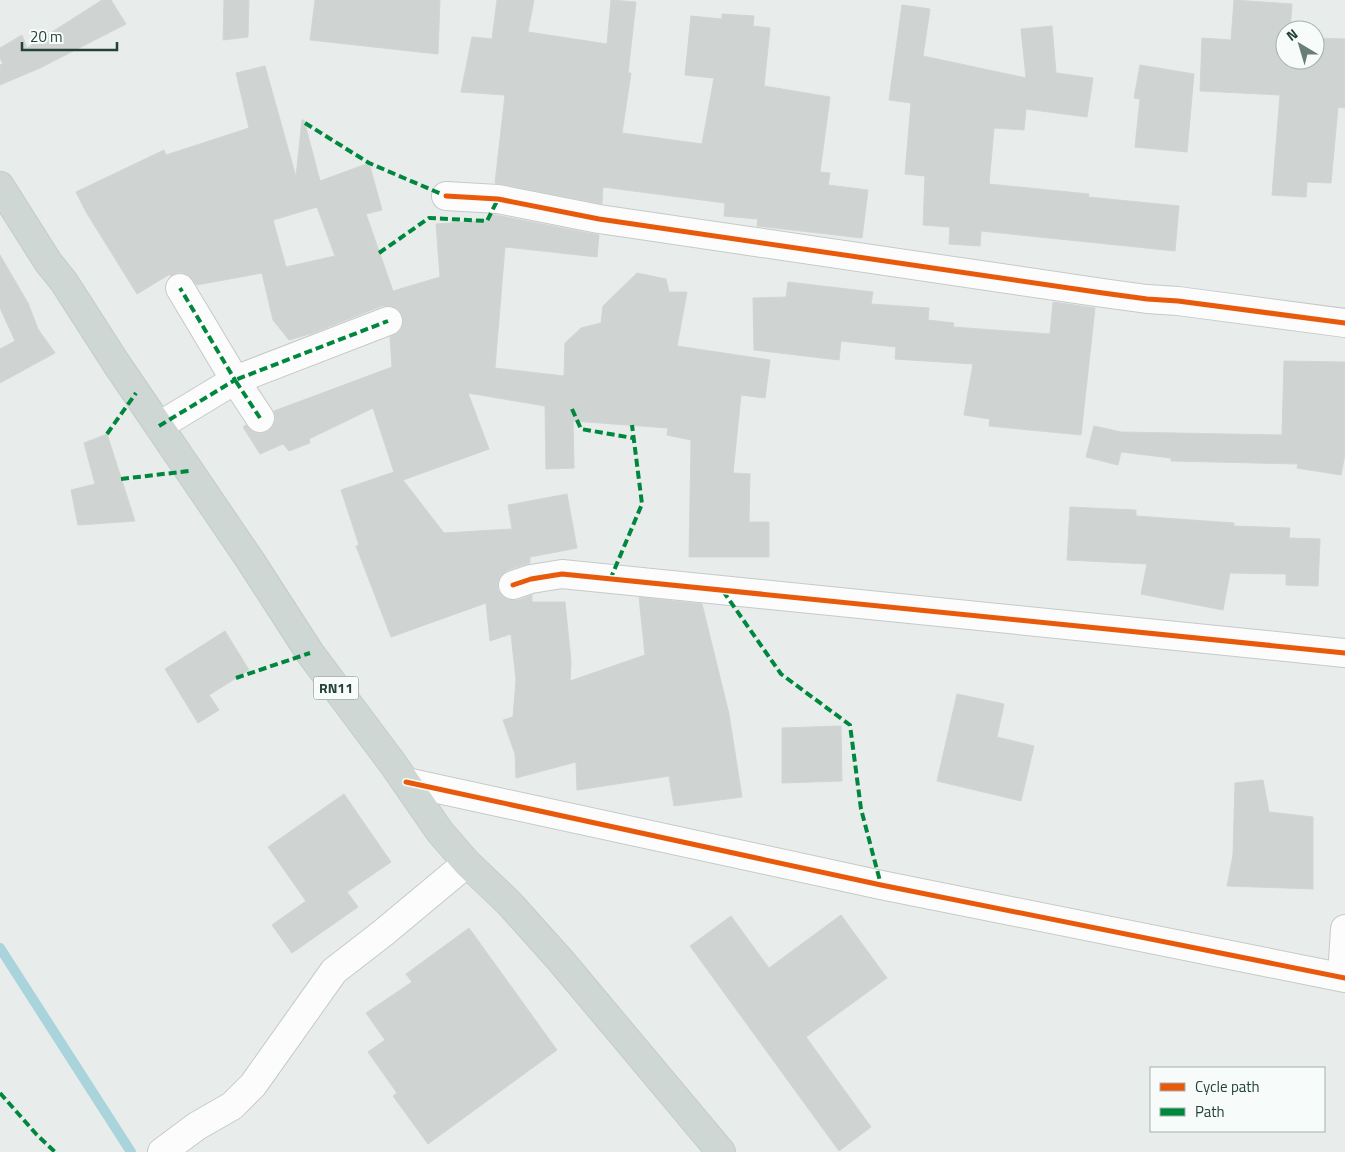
<svg xmlns="http://www.w3.org/2000/svg" width="1345" height="1152" viewBox="0 0 1345 1152" font-family="'Titillium Web',sans-serif">
<style>
.lines{fill:none;stroke-linecap:round;stroke-linejoin:round}
.stream{stroke:#a9d4db;stroke-width:10}
.building{fill:#cfd4d2;stroke:#d1d6d4;fill-rule:evenodd}
.street-casing{stroke:#c5cac8;stroke-width:30}
.primary-casing{stroke:#c3ccc9;stroke-width:30}
.street{stroke:#fcfcfc;stroke-width:28}
.primary{stroke:#cfd7d5;stroke-width:28}
.quiet{stroke:#00873e;stroke-width:4;stroke-dasharray:8 4;stroke-linecap:butt}
.cycleway-casing{stroke:#f7fbf9;stroke-width:8}
.cycleway{stroke:#e8590c;stroke-width:5}
.labels{text-anchor:middle;stroke-width:4;stroke-linejoin:round;paint-order:stroke}
.shield{fill:#f7fbf9;stroke:#637a73;stroke-width:1}
.shield-label{font-size:14px;font-weight:bold;fill:#24423a}
</style>
<rect width="100%" height="100%" fill="#e8edeb"/>
<g class="lines">
<polyline class="stream" points="0,948 131,1152"/>
</g>
<g class="building">
<polygon points="102,0 111,0 126,24 40,68 0,85 0,65 3,64 0,58 0,48 22,35 27,48"/>
<polygon points="224,0 249,0 248,37 223,40"/>
<polygon points="315,0 440,0 438,54 310,40"/>
<polygon points="497,0 534,0 528,32 607,44 611,0 636,2 628,73 631,73 622,133 702,144 714,78 685,75 691,16 722,19 722,14 754,16 753,26 770,28 764,86 830,97 820,172 830,173 828,185 868,190 862,238 757,226 758,219 724,216 725,203 603,187 602,204 495,183 505,95 461,92 472,37 492,39"/>
<polygon points="1234,0 1292,4 1290,30 1285,30 1285,60 1315,60 1315,38 1345,39 1345,108 1338,107 1331,183 1307,182 1306,197 1272,195 1280,95 1200,91 1202,38 1231,40"/>
<polygon points="902,5 930,9 923,56 1026,78 1021,29 1052,26 1056,73 1093,78 1087,117 1026,109 1024,130 994,128 989,184 1089,194 1088,197 1179,206 1175,251 981,231 980,246 949,244 950,227 923,225 925,176 905,174 911,103 889,100"/>
<polygon points="1140,65 1194,74 1187,152 1135,147 1140,99 1134,98"/>
<path d="M265 66 296 177 302 120H304L320 181 369 163 382 210 366 214 393 291 440 277 436 224 490 220 491 214 496 215 599 235 597 257 505 247 495 368 564 376 565 343 581 328 601 323 603 306 637 273 666 279 669 292H687L677 346 770 360 765 398 741 395 733 473 750 474 749 522H769V557H689L691 440 667 435 668 428 573 421 574 468 546 469 545 406 468 393 489 449 403 480 444 533 512 529 508 505 567 494 577 548 530 557V563L508 570 501 575 498 582V590L502 596 509 600H518L532 595V602H565L571 661 570 681 645 655 639 597 702 604 729 714 742 797 674 806 669 776 577 790 576 762 516 778 515 754 503 720 513 717 516 680 511 634 490 641 486 603 391 637 356 546 359 545 341 490 394 472 373 408 309 439 310 443 289 451 283 444 260 454 243 427 246 425 253 432 260 434 268 431 274 425 276 418 274 411 392 367 390 337 400 331 403 323 402 315 398 309 391 306H382L313 333 289 340 273 320 262 273 197 285 187 274 179 272 170 276V274L137 294 86 212 76 192 164 150 166 155 249 128 236 73ZM317 207 335 256 286 267 273 220Z"/>
<polygon points="0,255 28,303 38,329 55,353 0,383 0,349 15,341 0,308"/>
<polygon points="788,282 873,292 871,304 929,308 928,320 954,323 953,327 1050,334 1053,302 1095,308 1081,435 989,426 990,419 964,415 973,364 895,359 896,347 841,341 839,360 754,350 753,298 786,297"/>
<polygon points="1284,361 1345,362 1345,454 1341,475 1297,468 1298,464 1171,461 1171,458 1121,452 1118,465 1086,457 1094,426 1121,432 1282,435"/>
<polygon points="107,434 135,521 78,525 71,490 95,484 84,443"/>
<polygon points="1070,507 1136,510 1136,516 1234,523 1234,526 1290,528 1289,538 1320,539 1318,586 1286,585 1286,574 1230,573 1223,610 1141,594 1147,564 1067,560"/>
<polygon points="225,631 249,670 209,695 219,710 198,723 165,669"/>
<polygon points="957,694 1004,704 997,737 1034,746 1021,801 937,781"/>
<polygon points="841,726 842,781 782,783 782,728"/>
<polygon points="1263,780 1269,812 1313,817 1313,889 1227,886 1233,855 1235,783"/>
<polygon points="344,794 391,862 347,892 358,907 292,953 272,925 306,901 268,847"/>
<polygon points="841,915 887,978 806,1037 871,1127 839,1151 690,946 731,916 769,968"/>
<polygon points="469,928 557,1050 428,1144 393,1096 397,1093 368,1052 385,1040 366,1013 412,982 406,974"/>
</g>
<g class="lines">
<defs>
<g id="street">
<polyline points="446,196 498,199 599,219 1103,293 1147,299 1178,301 1345,323"/>
<polyline points="260,418 235,380 388,321"/>
<polyline points="159,426 235,380 180,288"/>
<polyline points="513,585 531,579 562,574 1345,653"/>
<polyline points="406,782 881,885 1345,978"/>
<polyline points="1342,977 1345,929"/>
<polyline points="162,1152 197,1126 232,1106 253,1085 334,971 383,933 467,863"/>
</g>
<polyline id="primary" points="0,186 48,262 64,282 116,363 250,560 310,653 393,764 440,832 467,863 509,903 561,961 721,1152"/>
</defs>
<use href="#street" class="street-casing"/>
<use href="#primary" class="primary-casing"/>
<use href="#street" class="street"/>
<use href="#primary" class="primary"/>
<g class="quiet">
<polyline points="305,123 369,163 446,196"/>
<polyline points="379,253 429,218 487,221 498,199"/>
<polyline points="572,409 581,429 633,438"/>
<polyline points="260,418 235,380 388,321"/>
<polyline points="159,426 235,380 180,288"/>
<polyline points="107,434 136,393"/>
<polyline points="121,479 189,471"/>
<polyline points="610,580 642,504 632,425"/>
<polyline points="723,591 781,674 850,725 861,809 881,885"/>
<polyline points="236,678 310,653"/>
<polyline points="0,1093 37,1135 55,1152"/>
</g>
<defs>
<g id="cycleway">
<polyline points="446,196 498,199 599,219 1103,293 1147,299 1178,301 1345,323"/>
<polyline points="513,585 531,579 562,574 1345,653"/>
<polyline points="406,782 881,885 1345,978"/>
</g>
</defs>
<use href="#cycleway" class="cycleway-casing"/>
<use href="#cycleway" class="cycleway"/>
</g>
<g class="labels">
<rect class="shield" x="313.5" y="676.5" width="45" height="23" rx="4"/>
<g class="shield-label">
<text x="336" y="693">RN11</text>
</g>
</g>
<rect x="1150" y="1067" width="175" height="65" fill="#f7fbf9" stroke="#a3b1ad"/>
<rect x="1160" y="1083" width="25" height="8" fill="#e8590c" stroke="#a3b1ad"/>
<text x="1195" y="1092" font-size="15" fill="#24423a">Cycle path</text>
<rect x="1160" y="1108" width="25" height="8" fill="#00873e" stroke="#a3b1ad"/>
<text x="1195" y="1117" font-size="15" fill="#24423a">Path</text>
<g transform="translate(1300 45) rotate(322)"><circle r="24" fill="#f7fbf9" stroke="#a3b1ad"/>
<path d="M0-4L9 19L0 12L-9 19Z" fill="#697e78"/>
<text y="-8" font-size="14" font-weight="bold" text-anchor="middle" fill="#24423a">N</text>
</g>
<path d="M22 42v8h95v-8" fill="none" stroke="#24423a" stroke-width="2.5"/>
<text x="30" y="42" font-size="15" fill="#24423a" stroke="#f7fbf9" stroke-width="4" paint-order="stroke">20 m</text>
</svg>
